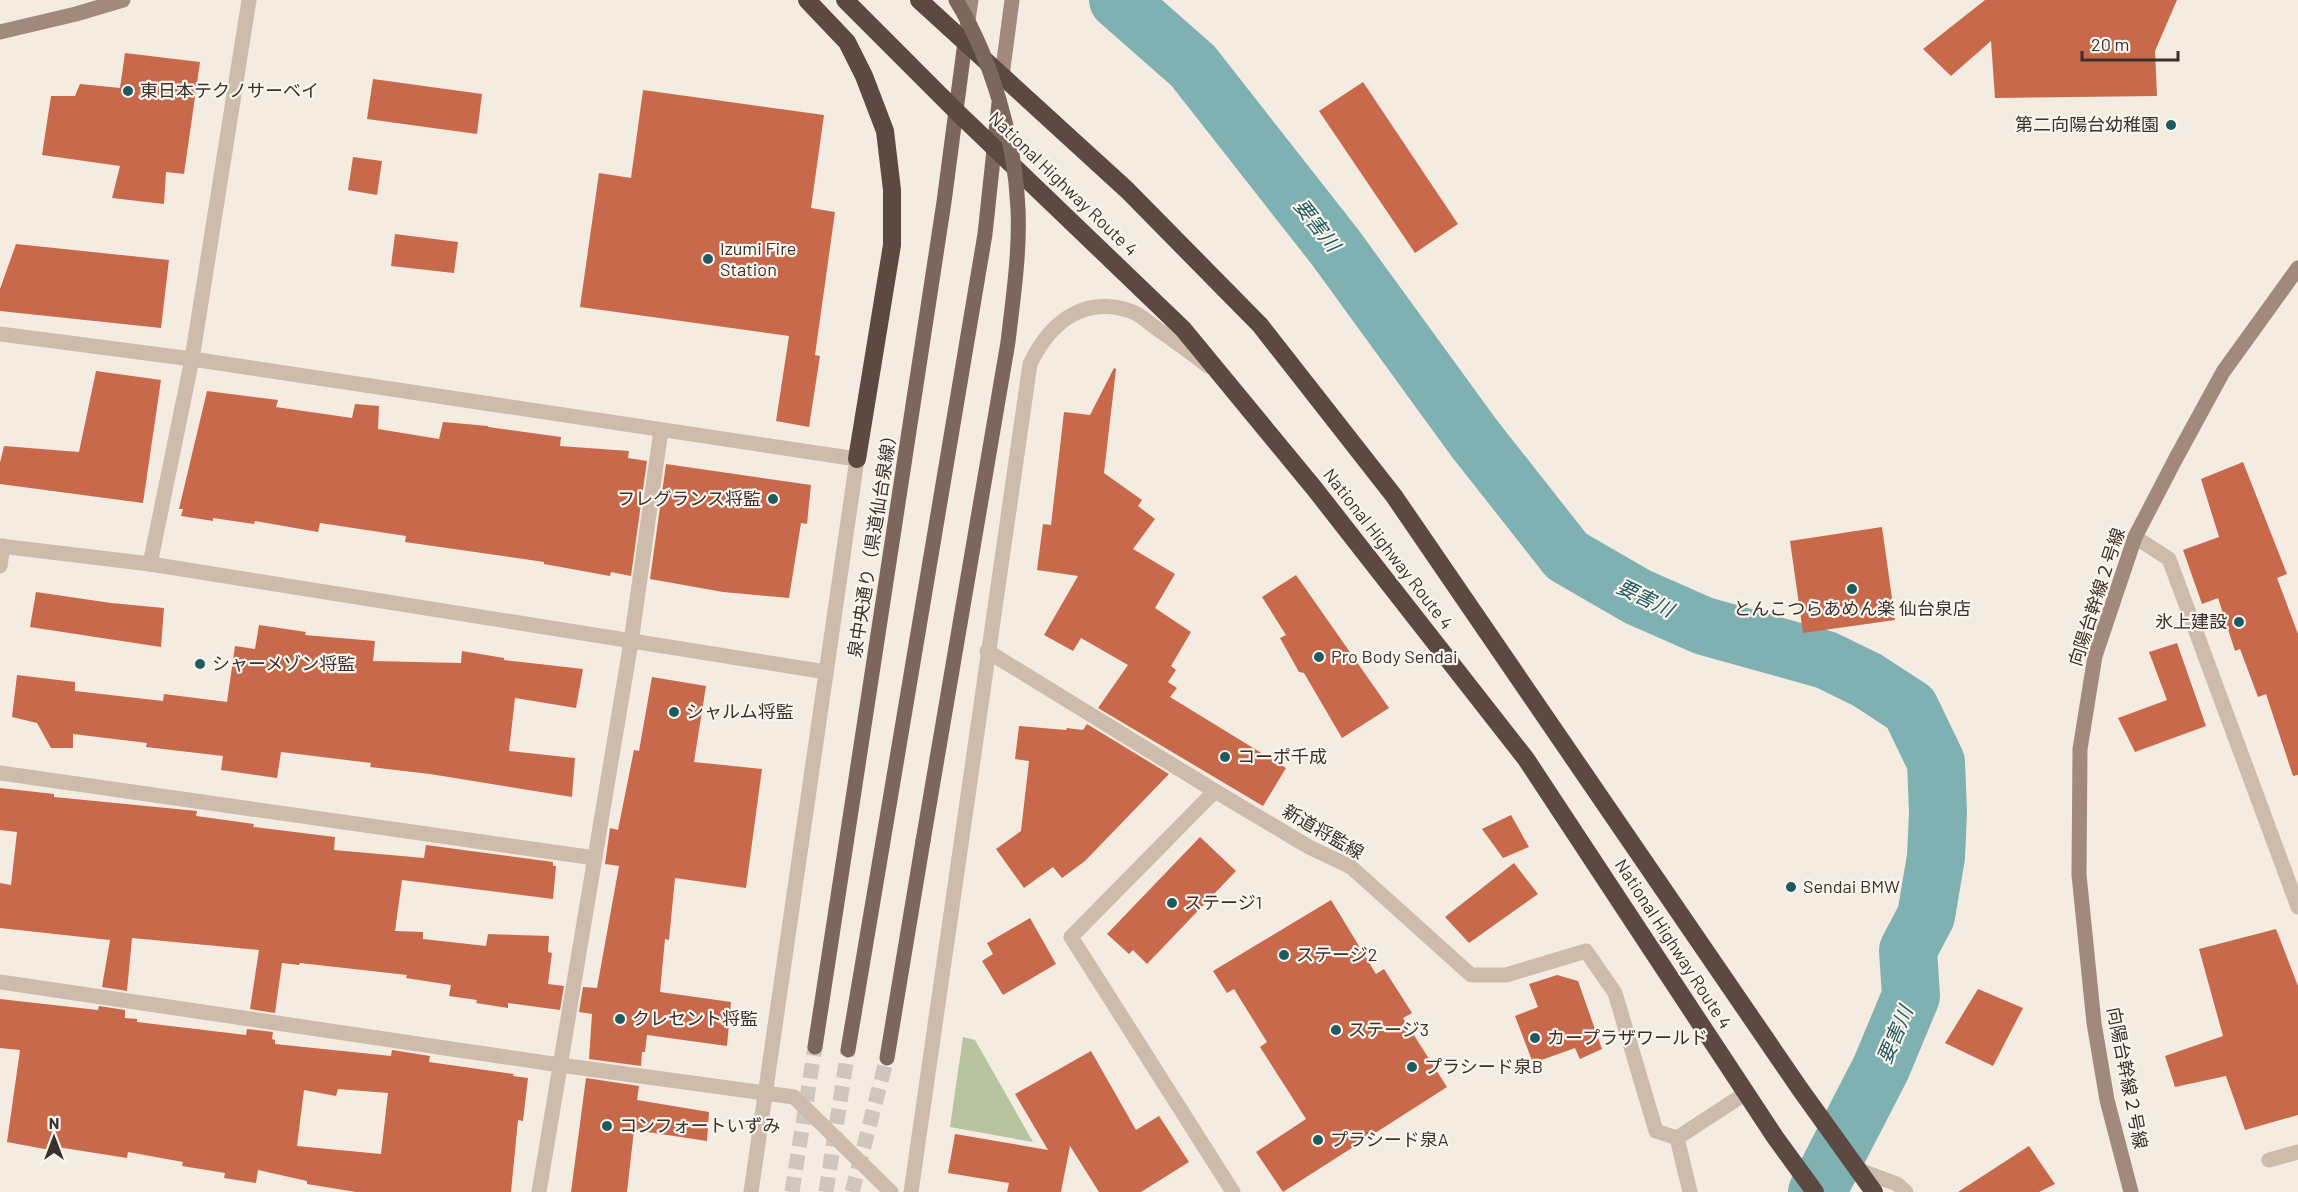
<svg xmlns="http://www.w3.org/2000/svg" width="2298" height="1192" viewBox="0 0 2298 1192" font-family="Barlow,'Noto Sans JP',sans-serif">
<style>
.green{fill:#b8c4a0}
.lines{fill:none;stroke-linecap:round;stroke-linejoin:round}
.river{stroke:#7fb0b2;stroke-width:58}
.building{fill:#c8694b;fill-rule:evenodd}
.primary-tunnel{stroke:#cfc6bd;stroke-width:15;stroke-dasharray:15 8;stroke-linecap:butt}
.street{stroke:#cdbbac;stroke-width:15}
.secondary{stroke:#a18a7d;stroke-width:15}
.primary{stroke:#7d675c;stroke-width:15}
.highway{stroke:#5c4a42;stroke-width:18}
.primary-bridge{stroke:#7d675c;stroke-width:15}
.poi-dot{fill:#1f5a5e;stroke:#fbf5ee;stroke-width:2}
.labels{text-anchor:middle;stroke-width:4.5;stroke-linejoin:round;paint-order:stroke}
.poi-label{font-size:18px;fill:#3b302b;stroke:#fbf5ee;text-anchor:start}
.street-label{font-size:18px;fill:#3b302b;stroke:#fbf5ee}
.water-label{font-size:20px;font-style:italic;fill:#1f5a5e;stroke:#fbf5ee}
</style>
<rect width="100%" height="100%" fill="#f4ebe1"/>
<polygon class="green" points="963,1037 975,1040 1033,1142 950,1127"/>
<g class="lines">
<polyline class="river" points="1118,0 1193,66 1335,247 1474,438 1567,556 1638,597 1704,626 1826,660 1867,680 1910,708 1936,762 1938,812 1936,857 1926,916 1908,950 1911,996 1881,1068 1817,1192"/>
</g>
<g class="building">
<polygon points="1985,0 2177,0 2155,51 2157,96 1995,98 1991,41 1951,76 1923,49"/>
<polygon points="125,53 200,62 184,174 166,172 164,204 112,198 120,166 42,155 51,96 75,96 80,84 120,88"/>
<polygon points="373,79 482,94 477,134 367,119"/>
<polygon points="1363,82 1458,224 1415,253 1319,111"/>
<polygon points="643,90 824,115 811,208 835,212 815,355 820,356 809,427 776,421 789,336 580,307 599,173 631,178"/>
<polygon points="353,157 382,161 377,195 348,190"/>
<polygon points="395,234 458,242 454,273 391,266"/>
<polygon points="16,244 169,260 161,328 0,311 0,289"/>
<polygon points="1114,368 1116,369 1104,473 1142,500 1138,506 1155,519 1133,549 1175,574 1155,608 1191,632 1171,666 1176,670 1168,682 1177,688 1170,697 1286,768 1263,806 1098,708 1128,665 1081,638 1073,651 1044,635 1078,576 1037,570 1043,524 1051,525 1064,412 1090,415"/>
<polygon points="96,371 161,380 143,503 0,484 0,463 4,446 79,452"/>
<polygon points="207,391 278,400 276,407 352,418 355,404 379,406 378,429 439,439 443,422 488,426 488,427 561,437 560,446 629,451 628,458 647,461 631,576 611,572 610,576 544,564 544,562 405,542 406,536 320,523 318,532 255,521 254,524 213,518 213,521 181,516 183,509 179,509"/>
<polygon points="2243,462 2287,574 2277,578 2298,634 2298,775 2293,776 2266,694 2258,697 2240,649 2235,651 2218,598 2202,604 2183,550 2219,537 2201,479"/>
<polygon points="666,464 811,485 807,524 801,523 789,598 723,592 650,579"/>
<polygon points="1882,527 1895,620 1803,633 1790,541"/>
<polygon points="1296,575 1389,708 1342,738 1304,673 1299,672 1280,638 1286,635 1262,597"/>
<polygon points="36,592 111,603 164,608 161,647 30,627"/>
<polygon points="259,625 306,632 305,635 375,641 373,661 461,663 462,651 504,658 504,660 583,669 576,708 515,698 509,751 575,758 572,797 430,774 370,767 371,763 281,752 277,778 221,770 223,756 146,747 147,743 73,734 73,748 51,748 37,723 12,717 17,675 75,682 75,691 163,701 164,694 227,702 235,646 255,649"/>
<polygon points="2177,643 2206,726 2135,752 2118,718 2167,700 2149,652"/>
<polygon points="652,677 706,686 694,762 762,769 746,888 675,878 669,940 665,939 660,992 731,1002 727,1046 647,1035 645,1052 642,1052 641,1066 589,1059 592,1014 579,1012 583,987 597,988 619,866 605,864 610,828 618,830 634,750 639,751"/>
<polygon points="1087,724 1169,774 1085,861 1062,878 1053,867 1024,888 996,849 1021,831 1029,761 1015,759 1019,726 1066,730 1067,728 1083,730"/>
<polygon points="0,788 54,794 54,797 197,811 196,816 254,824 253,827 335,837 334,850 424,858 426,845 553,862 553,866 556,866 553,899 402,880 395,931 423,932 423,939 486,946 488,934 549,936 548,952 552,953 548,984 564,986 560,1010 508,1003 508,1008 476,1003 477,1000 449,996 451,985 406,978 407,975 300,963 299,965 282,963 275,1013 250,1009 259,950 132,938 127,991 102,987 110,940 0,928 0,883 11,885 17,832 0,830"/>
<polygon points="1511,815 1529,847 1503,858 1482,829"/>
<polygon points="1200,837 1236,871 1147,964 1133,950 1129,954 1107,934"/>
<polygon points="1514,863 1538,894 1469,943 1445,917"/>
<polygon points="1331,900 1376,974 1384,969 1412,1013 1403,1018 1447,1087 1283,1192 1256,1152 1306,1119 1260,1047 1267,1042 1234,989 1227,993 1213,971"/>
<polygon points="1030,918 1056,964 1003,995 982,961 993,954 987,943"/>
<polygon points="2276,929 2298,986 2298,1115 2245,1130 2226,1076 2175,1087 2165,1056 2223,1036 2199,949"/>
<polygon points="1557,975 1578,981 1602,1049 1580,1059 1575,1048 1533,1063 1515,1016 1538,1007 1529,984"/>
<polygon points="1978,989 2023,1008 1993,1066 1945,1043"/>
<path d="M0 999 98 1010 99 1006 125 1010V1018L137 1019V1022L246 1035 247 1029 273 1032 272 1039 275 1040V1044L391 1056 392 1050 430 1056 429 1062 514 1074 513 1076 528 1078 523 1121 518 1120 511 1192H356L307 1184V1181L258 1170 256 1183 224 1178 225 1173 182 1166 183 1162 128 1152 127 1158 51 1146 50 1150 7 1142 20 1050 0 1048ZM338 1089 388 1093 381 1154 297 1146 304 1090 336 1096Z"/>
<polygon points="1091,1051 1136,1130 1159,1116 1189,1162 1141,1192 1099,1192 1070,1146 1061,1192 1007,1192 1009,1183 948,1173 955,1134 1048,1150 1015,1094"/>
<polygon points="586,1078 639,1086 637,1100 709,1112 707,1141 634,1130 627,1192 571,1192"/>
<polygon points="2029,1146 2055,1184 2039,1192 1958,1192"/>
</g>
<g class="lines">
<g class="primary-tunnel">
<polyline points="792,1192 815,1047"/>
<polyline points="826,1192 848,1050"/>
<polyline points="852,1192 887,1058"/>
</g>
<g class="street">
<polyline points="0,334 192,359 857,459 751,1192"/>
<polyline points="2135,537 2169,559 2298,907"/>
<polyline points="0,546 150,564 826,672"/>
<polyline points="150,564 192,359 249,0"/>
<polyline points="0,566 3,546"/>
<polyline points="987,651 1215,791"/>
<polyline points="0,773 595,858"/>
<polyline points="0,982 560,1065 794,1097 891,1192"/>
<polyline points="1677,1138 1690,1192"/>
<polyline points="2269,1160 2298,1152"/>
<polyline points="1859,1170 1897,1184 1906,1192"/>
<polyline points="539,1192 631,642 661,430"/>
<path d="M911 1192 1030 364C1050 322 1085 294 1133 312 1141 315 1149 323 1156 328 1173 340 1191 353 1208 366"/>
<polyline points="1233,1192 1071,937 1215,791 1309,847 1351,867 1471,975 1506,975 1586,951 1615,993 1656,1131 1677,1138 1746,1093"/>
</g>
<g class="secondary">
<polyline points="967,27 971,0"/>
<polyline points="0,32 76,14 123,0"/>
<polyline points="1002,76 1012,0"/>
<polyline points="2131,1192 2107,1100 2094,1023 2079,875 2080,749 2095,656 2135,537 2175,460 2223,372 2298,268"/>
</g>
<g class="primary">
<polyline points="815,1047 944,202 965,42"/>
<polyline points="848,1050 985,234 999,103"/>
<polyline points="887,1058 923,841"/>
</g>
<g class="highway">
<polyline points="807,0 847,42 864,76 885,131 892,190 892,245 857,459"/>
<polyline points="845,0 957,112 1183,329 1314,488 1526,759 1775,1137 1815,1192"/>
<polyline points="919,0 1127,190 1260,325 1394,496 1800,1089 1874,1192"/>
</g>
<path class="primary-bridge" d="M923 841 1008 342C1013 298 1020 253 1018 209 1015 140 992 59 956 0"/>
</g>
<g class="poi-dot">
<circle cx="128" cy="91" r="6"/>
<circle cx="2171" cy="125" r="6"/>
<circle cx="708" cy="259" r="6"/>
<circle cx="773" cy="499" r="6"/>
<circle cx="1852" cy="589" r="6"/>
<circle cx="2239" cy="622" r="6"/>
<circle cx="1319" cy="657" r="6"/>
<circle cx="200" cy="664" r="6"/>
<circle cx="674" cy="712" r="6"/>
<circle cx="1225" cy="757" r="6"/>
<circle cx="1791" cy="887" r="6"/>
<circle cx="1172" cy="903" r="6"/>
<circle cx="1284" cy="955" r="6"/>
<circle cx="620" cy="1019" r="6"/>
<circle cx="1336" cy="1030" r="6"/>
<circle cx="1535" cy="1038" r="6"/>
<circle cx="1412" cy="1067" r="6"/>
<circle cx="607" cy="1126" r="6"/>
<circle cx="1318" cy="1140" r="6"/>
</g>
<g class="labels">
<g class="poi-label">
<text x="140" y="97">東日本テクノサーベイ</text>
<text x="2159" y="131" text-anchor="end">第二向陽台幼稚園</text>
<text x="720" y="255">Izumi Fire<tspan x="720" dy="21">Station</tspan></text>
<text x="761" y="505" text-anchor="end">フレグランス将監</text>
<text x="1852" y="615" text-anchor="middle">とんこつらあめん楽 仙台泉店</text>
<text x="2227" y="628" text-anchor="end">氷上建設</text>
<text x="1331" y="663">Pro Body Sendai</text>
<text x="212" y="670">シャーメゾン将監</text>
<text x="686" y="718">シャルム将監</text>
<text x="1237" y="763">コーポ千成</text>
<text x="1803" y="893">Sendai BMW</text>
<text x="1184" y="909">ステージ1</text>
<text x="1296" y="961">ステージ2</text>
<text x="632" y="1025">クレセント将監</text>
<text x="1348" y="1036">ステージ3</text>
<text x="1547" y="1044">カープラザワールド</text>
<text x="1424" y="1073">プラシード泉B</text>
<text x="619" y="1132">コンフォートいずみ</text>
<text x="1330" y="1146">プラシード泉A</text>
</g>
<g class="street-label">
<text transform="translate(1063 184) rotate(44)" y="6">National Highway Route 4</text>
<text transform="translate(873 542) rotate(-81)" y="6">泉中央通り（県道仙台泉線）</text>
<text transform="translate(1388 549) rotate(52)" y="6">National Highway Route 4</text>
<text transform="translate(2097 597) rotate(-72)" y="6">向陽台幹線２号線</text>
<text transform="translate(1323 832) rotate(30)" y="6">新道将監線</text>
<text transform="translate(1673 944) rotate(57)" y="6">National Highway Route 4</text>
<text transform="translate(2127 1078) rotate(79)" y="6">向陽台幹線２号線</text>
</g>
<g class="water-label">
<text transform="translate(1317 225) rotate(52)" y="7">要害川</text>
<text transform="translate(1645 598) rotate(26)" y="7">要害川</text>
<text transform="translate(1895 1035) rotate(-67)" y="7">要害川</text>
</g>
</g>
<g transform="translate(54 1138)" stroke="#fbf5ee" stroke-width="4.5" paint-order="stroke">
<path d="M0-4.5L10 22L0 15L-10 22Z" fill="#3b302b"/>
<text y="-9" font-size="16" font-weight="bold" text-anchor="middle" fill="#3b302b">N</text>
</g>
<path d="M2082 51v9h96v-9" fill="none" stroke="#3b302b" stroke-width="3"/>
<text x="2091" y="51" font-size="18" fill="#3b302b" stroke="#fbf5ee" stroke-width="4.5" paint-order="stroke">20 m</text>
</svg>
